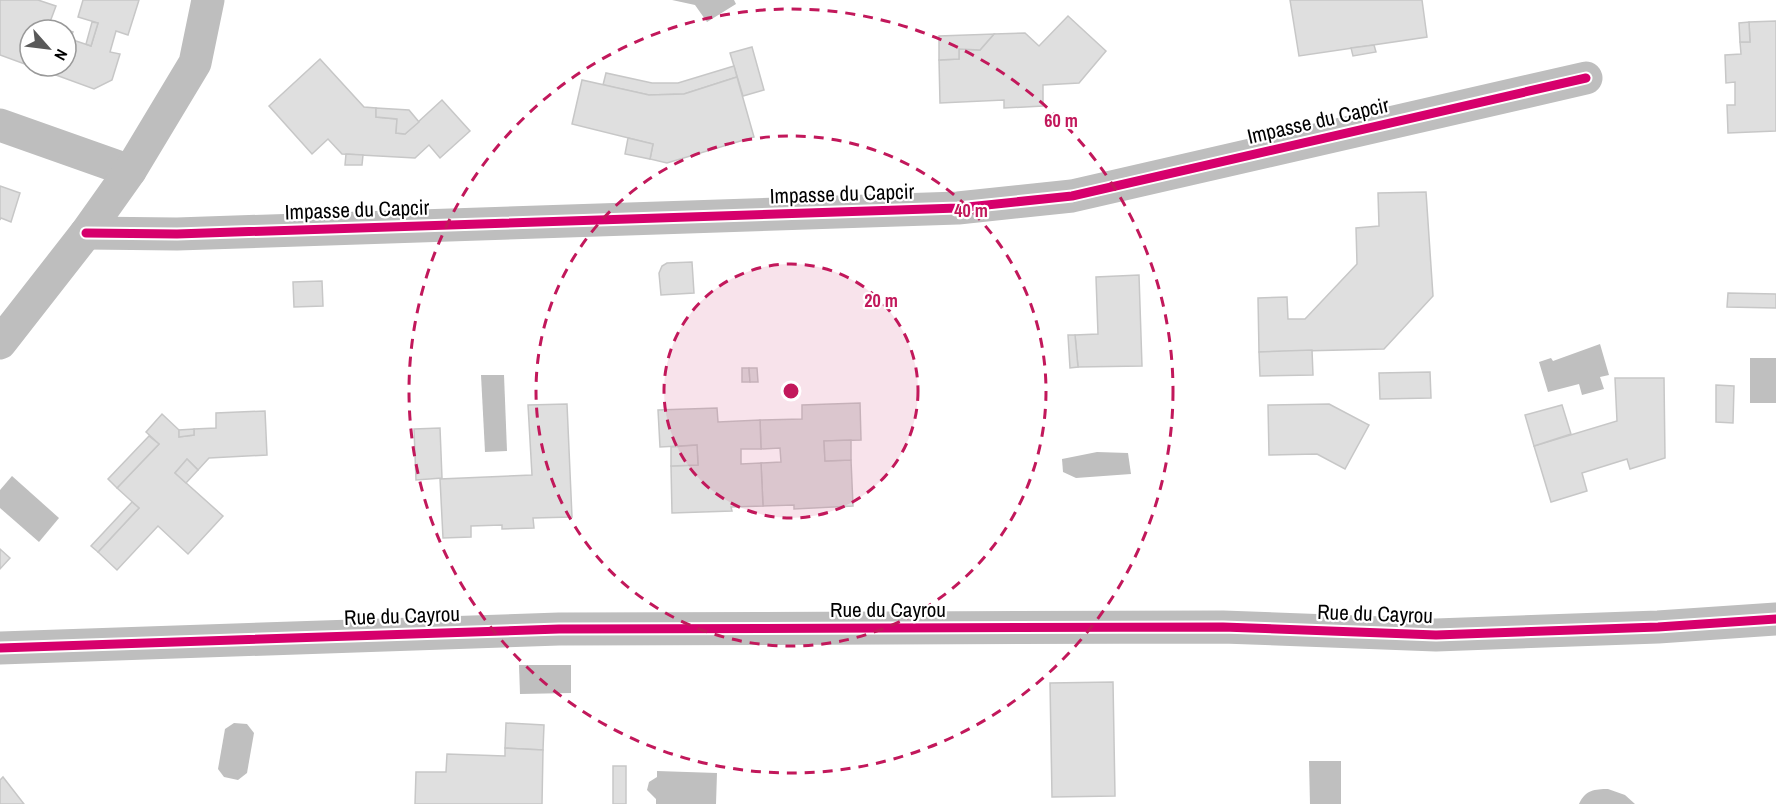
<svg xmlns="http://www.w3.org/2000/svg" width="1776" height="804" viewBox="0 0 1776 804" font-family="'Archivo Narrow',sans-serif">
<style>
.water{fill:#bfbfbf}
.building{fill:#dfdfdf;stroke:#c7c7c7;stroke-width:1.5}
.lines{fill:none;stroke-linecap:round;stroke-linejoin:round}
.minor{stroke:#bebebe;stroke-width:33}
.cycleway-casing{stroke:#fff;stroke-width:13}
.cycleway{stroke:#d6006c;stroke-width:9}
.ring{fill:none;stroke:#c2185b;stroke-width:3;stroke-dasharray:10 8}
.labels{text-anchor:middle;stroke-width:4.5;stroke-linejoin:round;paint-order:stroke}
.street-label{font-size:21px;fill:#000;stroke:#fff}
.centre{fill:#c2185b;stroke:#fff;stroke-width:3}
.ring-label{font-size:18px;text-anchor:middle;font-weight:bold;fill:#c2185b;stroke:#fff;stroke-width:4.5;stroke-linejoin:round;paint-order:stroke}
</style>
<rect width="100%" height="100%" fill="#fff"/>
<g class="water">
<polygon points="672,0 734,0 736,4 707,22 695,5"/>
<polygon points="1600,344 1609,375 1600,377 1604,389 1582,395 1579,384 1548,392 1539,362 1551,358 1553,361"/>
<rect x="1750" y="358" width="26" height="45"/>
<polygon points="481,375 504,375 507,451 485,452"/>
<polygon points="1097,452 1128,453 1131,474 1076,478 1063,472 1062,459"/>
<polygon points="12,476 59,518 39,542 0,508 0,490"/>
<polygon points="519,665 571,665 571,693 520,694"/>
<polygon points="234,723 247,724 254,733 247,773 238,780 224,777 218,769 225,729"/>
<polygon points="1309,761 1341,761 1341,804 1310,804"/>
<polygon points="657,771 717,773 716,804 656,804 656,799 647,790 649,782 657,777"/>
<path d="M1608 789 1625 795 1635 804H1579C1585 790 1595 789 1608 789Z"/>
</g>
<g class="building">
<polygon points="0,0 38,0 56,6 47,30 30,30 30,66 0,55"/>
<polygon points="83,0 139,0 128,35 116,31 110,52 120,54 112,80 94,89 34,67 66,66 66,30 47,30 49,24 73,32 70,39 91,46 98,23 78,17"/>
<polygon points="1290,0 1422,0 1427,37 1299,56"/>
<polygon points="1068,16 1106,51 1079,83 1043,85 1043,106 1004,108 1004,100 940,103 939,60 959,59 959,49 980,50 994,34 1025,33 1039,46"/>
<polygon points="1776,21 1776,131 1728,133 1727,105 1735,105 1735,82 1726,83 1725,55 1741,54 1740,42 1750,42 1749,22"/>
<polygon points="92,22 98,23 91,46 86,44"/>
<polygon points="1749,22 1750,42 1740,42 1739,23"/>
<polygon points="994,34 980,50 959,49 959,59 939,60 939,36"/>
<polygon points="1374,45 1376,52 1353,56 1351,48"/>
<polygon points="752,47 764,90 743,96 730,53"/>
<polygon points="320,59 364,107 376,108 376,117 397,119 396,133 405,134 442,100 470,131 440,158 429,145 415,158 342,154 328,139 312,154 269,106"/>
<polygon points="734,66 737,77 684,94 649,95 603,85 606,73 652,83 678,83"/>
<polygon points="737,77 754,137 667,163 650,159 653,144 572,124 582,80 649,95 684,94"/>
<polygon points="376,108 409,110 419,122 405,134 396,133 397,119 376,117"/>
<polygon points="628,138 653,144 650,159 625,154"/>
<polygon points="346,154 363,155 362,165 345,165"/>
<polygon points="0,186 20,193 11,222 1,218 0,220"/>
<polygon points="1426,192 1433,296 1384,349 1259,352 1258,298 1287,297 1288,319 1305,319 1357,264 1356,228 1379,226 1378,193"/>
<polygon points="692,262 694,293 661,295 659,273 662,266 667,263"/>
<polygon points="1139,275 1142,366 1078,367 1075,335 1098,334 1096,277"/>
<polygon points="322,281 323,306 294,307 293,282"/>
<polygon points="1728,293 1776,294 1776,308 1727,307"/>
<polygon points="1068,335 1075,335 1078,367 1070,368"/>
<polygon points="1312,350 1313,375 1260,376 1259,352"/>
<polygon points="742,368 749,368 750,382 742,382"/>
<polygon points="749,368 757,368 758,382 750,382"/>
<polygon points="1430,372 1431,398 1380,399 1379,373"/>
<polygon points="1615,378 1664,378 1665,458 1630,469 1627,459 1582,473 1587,491 1551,502 1534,446 1617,421"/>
<polygon points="1716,385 1734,386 1733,423 1716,422"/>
<polygon points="860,403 861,440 824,441 825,461 851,460 853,506 794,509 794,505 763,506 761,463 781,462 780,448 761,449 760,420 802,419 802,405"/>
<polygon points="567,404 572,517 533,518 534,528 502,529 502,525 471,526 471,537 443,538 440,479 532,475 528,405"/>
<polygon points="1329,404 1369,425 1345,469 1317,454 1269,455 1268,405"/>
<polygon points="1562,405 1571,434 1534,446 1525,415"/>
<polygon points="717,408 718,422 760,420 761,449 741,449 741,464 761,463 763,506 731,507 732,511 672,513 671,466 698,465 697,445 660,447 658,410"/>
<polygon points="265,411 267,455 209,458 198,470 187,459 175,473 223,516 188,554 158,526 117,570 98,552 139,508 117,488 159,444 146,432 162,414 179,430 179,437 194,435 194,429 216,428 216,413"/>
<polygon points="440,428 442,478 416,480 414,429"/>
<polygon points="194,429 194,435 179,437 179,430"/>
<polygon points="149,436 159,444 117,488 108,479"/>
<polygon points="851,440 851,460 825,461 824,441"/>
<polygon points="697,445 698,465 671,466 671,447"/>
<polygon points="187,459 198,470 186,483 175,473"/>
<polygon points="132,502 139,508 98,552 91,546"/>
<polygon points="0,549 10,558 0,569"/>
<polygon points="1113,682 1115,796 1052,797 1050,683"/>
<polygon points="506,723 544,725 543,750 505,748"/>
<polygon points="505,748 543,750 542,804 415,804 416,772 446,772 447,754 505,756"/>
<rect x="613" y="766" width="13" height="38"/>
<polygon points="3,777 24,804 0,804 0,780"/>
</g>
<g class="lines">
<g class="minor">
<polyline points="0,125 130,171"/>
<polyline points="86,233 177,234 958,208 1072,196 1586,78"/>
<polyline points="0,343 86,233 130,171 195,63 208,0"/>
<polyline points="0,648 559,629 1223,627 1436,635 1658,627 1776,619"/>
</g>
<defs>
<g id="cycleway">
<polyline points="86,233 177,234 958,208 1072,196 1586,78"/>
<polyline points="0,648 559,629 1223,627 1436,635 1658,627 1776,619"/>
</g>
</defs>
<use href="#cycleway" class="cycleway-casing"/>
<use href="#cycleway" class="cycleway"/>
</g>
<circle cx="791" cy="391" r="127" fill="#c2185b" fill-opacity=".12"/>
<g class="ring">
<circle cx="791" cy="391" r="127"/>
<circle cx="791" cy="391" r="255"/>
<circle cx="791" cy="391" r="382"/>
</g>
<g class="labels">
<g class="street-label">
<text transform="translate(1318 121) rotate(-13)" y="7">Impasse du Capcir</text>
<text transform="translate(842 194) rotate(-2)" y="7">Impasse du Capcir</text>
<text transform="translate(357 210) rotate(-2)" y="7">Impasse du Capcir</text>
<text x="888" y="617">Rue du Cayrou</text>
<text transform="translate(1375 614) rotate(2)" y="7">Rue du Cayrou</text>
<text transform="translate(402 616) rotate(-2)" y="7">Rue du Cayrou</text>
</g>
</g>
<circle cx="791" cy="391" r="9" class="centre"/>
<g class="ring-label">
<text x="1061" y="127">60 m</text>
<text x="971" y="217">40 m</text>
<text x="881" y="307">20 m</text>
</g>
<g transform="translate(48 48) rotate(118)"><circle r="28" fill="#ffffff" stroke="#999999" stroke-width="1.5"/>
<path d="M0-4.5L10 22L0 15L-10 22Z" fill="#595959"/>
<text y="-9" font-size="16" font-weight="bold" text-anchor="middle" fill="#000000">N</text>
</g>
</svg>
